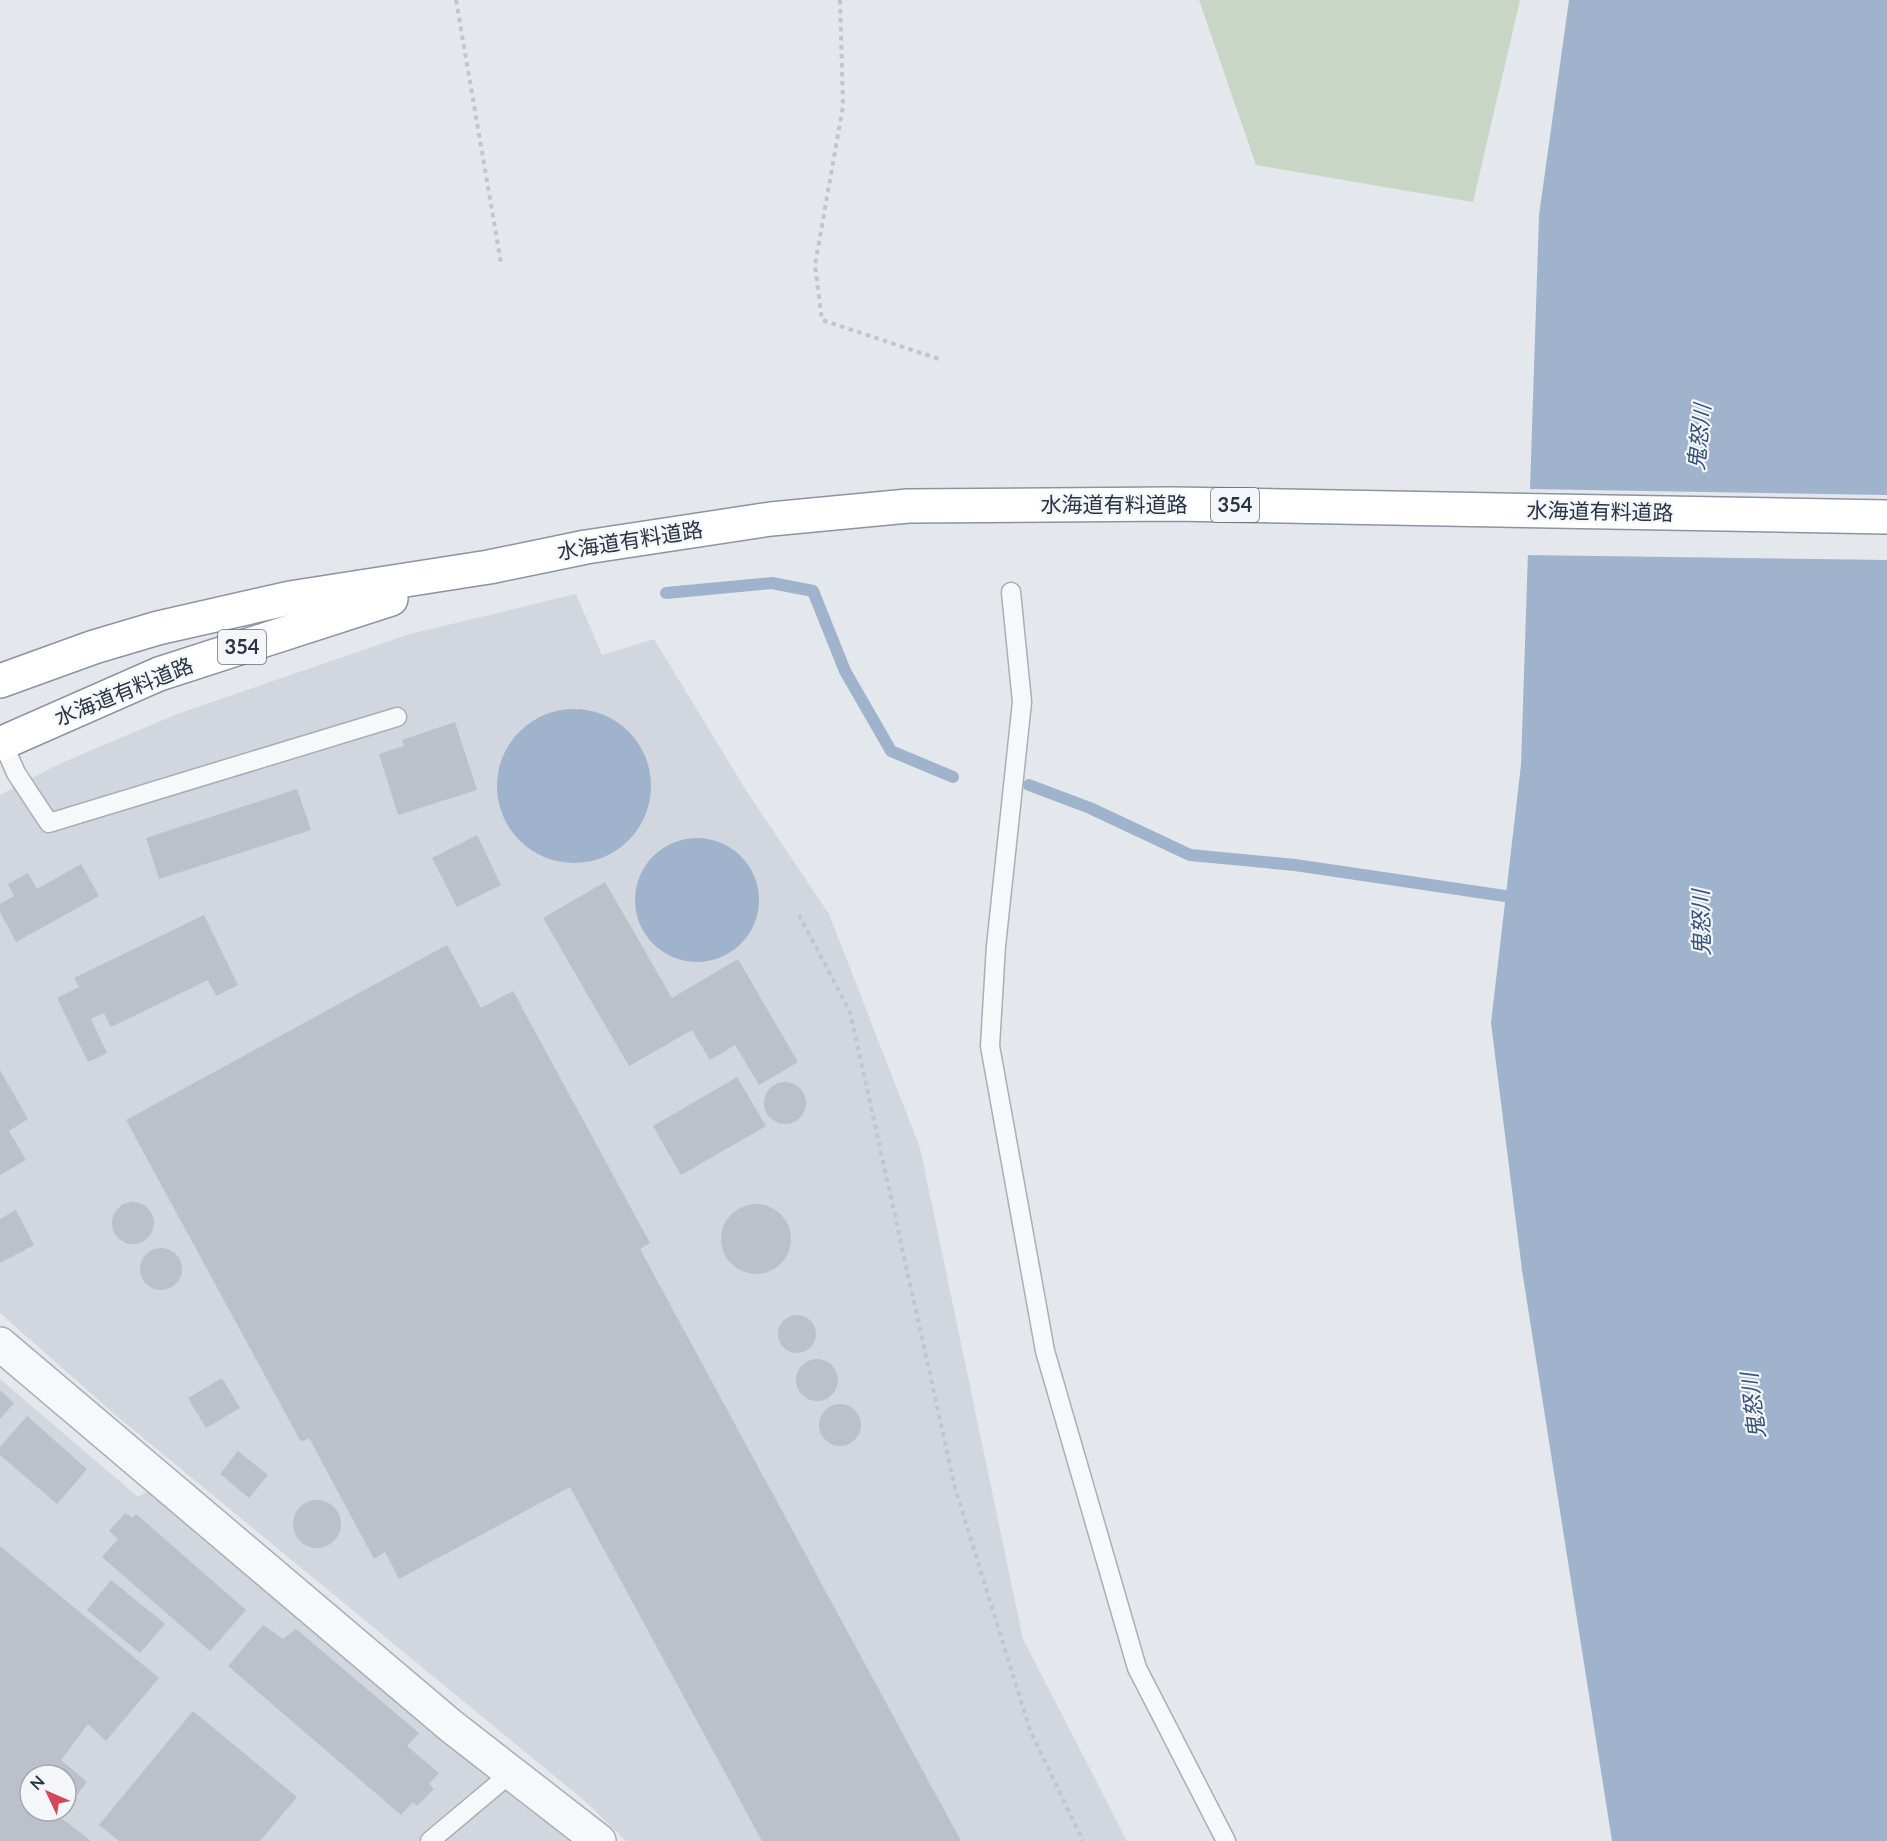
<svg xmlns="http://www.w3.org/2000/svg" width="1887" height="1841" viewBox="0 0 1887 1841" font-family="Lato,'Noto Sans JP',sans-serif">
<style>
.built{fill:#d2d6de;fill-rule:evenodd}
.green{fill:#c9d6c5}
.water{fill:#9fb4cc}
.pier{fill:#e4e7ec}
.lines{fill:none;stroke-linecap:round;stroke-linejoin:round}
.stream{stroke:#9fb4cc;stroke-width:12}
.building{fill:#bbc0ca}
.service-casing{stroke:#a9aeb7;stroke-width:21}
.tertiary-casing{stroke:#a9aeb7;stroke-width:36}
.trunk-casing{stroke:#8b94a3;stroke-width:36}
.path{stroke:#c2c5cb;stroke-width:4;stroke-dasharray:4.5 4.5;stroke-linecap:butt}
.service{stroke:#f7f8fa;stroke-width:18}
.tertiary{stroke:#f7f8fa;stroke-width:33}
.trunk{stroke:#fff;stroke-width:33}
.labels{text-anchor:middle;stroke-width:4.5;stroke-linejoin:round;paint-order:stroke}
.shield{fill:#f4f6f9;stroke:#676e7b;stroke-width:1.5}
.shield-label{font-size:20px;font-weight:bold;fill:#2b3445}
.street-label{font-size:21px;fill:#2b3445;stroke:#f4f6f9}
.water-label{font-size:22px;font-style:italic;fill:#34527a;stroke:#f4f6f9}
</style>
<rect width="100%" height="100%" fill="#e4e7ec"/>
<g class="built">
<polygon points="576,594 602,655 654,639 747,792 829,914 920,1148 1023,1639 1127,1841 626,1841 586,1802 119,1418 0,1313 0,795 59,764 177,714 410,634"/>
<path d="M0 1379 138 1497 148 1491 572 1841H0ZM30 1775H66V1811H30Z"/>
</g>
<polygon class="green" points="1199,0 1520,0 1473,202 1256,165"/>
<g class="water">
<polygon points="1569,0 1887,0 1887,1841 1612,1841 1522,1270 1491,1023 1521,765 1539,215"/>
<circle cx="574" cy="786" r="77"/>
<circle cx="697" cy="900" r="62"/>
</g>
<polygon class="pier" points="1527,489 1887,495 1887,560 1525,555"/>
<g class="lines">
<g class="stream">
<polyline points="666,593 772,583 813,591 845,671 891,751 953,777"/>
<polyline points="1029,785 1090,808 1190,855 1295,865 1505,896"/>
</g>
</g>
<g class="building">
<polygon points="455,722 477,790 398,815 379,754 404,746 402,740"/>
<polygon points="297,789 311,830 159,879 146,838"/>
<polygon points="477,835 501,885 457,907 432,858"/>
<polygon points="81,864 99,896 16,942 0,912 0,904 14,896 8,884 28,873 37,889"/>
<polygon points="605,882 672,998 738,959 798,1062 759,1085 735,1045 710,1060 692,1030 629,1066 543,918"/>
<polygon points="204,915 238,985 216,996 208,980 111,1027 104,1013 91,1019 107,1053 88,1062 57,998 79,987 74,978"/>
<polygon points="447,945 481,1008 513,991 650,1243 640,1249 961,1841 762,1841 570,1487 399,1579 385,1552 374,1559 309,1438 301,1442 126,1120"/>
<polygon points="0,1070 28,1119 9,1131 26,1160 0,1175"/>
<polygon points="737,1077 766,1126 681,1175 653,1126"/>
<circle cx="785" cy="1103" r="21"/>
<circle cx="133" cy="1223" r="21"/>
<circle cx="756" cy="1239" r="35"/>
<polygon points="16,1210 34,1245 0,1263 0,1219"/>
<circle cx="161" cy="1269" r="21"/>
<circle cx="797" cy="1334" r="19"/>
<circle cx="817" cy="1380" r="21"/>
<polygon points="222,1378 240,1408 206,1428 188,1398"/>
<polygon points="0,1390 14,1403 0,1419"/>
<circle cx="840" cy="1425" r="21"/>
<polygon points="27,1416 87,1469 57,1504 0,1455 0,1447"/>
<polygon points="238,1451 268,1475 249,1498 220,1474"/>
<circle cx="317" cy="1524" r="24"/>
<polygon points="125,1513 132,1518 136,1514 246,1610 210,1651 102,1557 118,1539 109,1531"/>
<polygon points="0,1546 159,1678 106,1741 88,1724 61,1760 87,1782 66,1809 66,1775 30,1775 30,1811 65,1811 60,1817 91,1841 0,1841"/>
<polygon points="111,1580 165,1624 140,1653 87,1610"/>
<polygon points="263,1625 283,1639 296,1629 419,1733 407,1746 439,1773 429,1784 434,1789 417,1806 413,1802 401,1815 228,1666"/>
<polygon points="193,1711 297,1797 260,1841 119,1841 99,1825"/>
</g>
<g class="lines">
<defs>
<g id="service">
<polyline points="1011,592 1022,702 996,946 990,1046 1045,1351 1137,1668 1226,1841"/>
<polyline points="3,743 16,773 49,823 397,717"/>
<polyline points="430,1841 511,1773"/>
</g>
<polyline id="tertiary" points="0,1344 451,1726 599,1841"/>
<g id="trunk">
<polyline points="0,681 94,647 158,628 290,598 489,567 586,547 771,519 908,506 1173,504 1887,517"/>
<polyline points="0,744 159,674 391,599"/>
</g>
</defs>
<use href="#service" class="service-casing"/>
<use href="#tertiary" class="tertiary-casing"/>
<use href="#trunk" class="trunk-casing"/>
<g class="path">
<polyline points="456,0 501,263"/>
<polyline points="840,0 843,106 815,265 822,320 939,359"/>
<polyline points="799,915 850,1012 955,1488 1030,1730 1083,1841"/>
</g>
<use href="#service" class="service"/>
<use href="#tertiary" class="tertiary"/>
<use href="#trunk" class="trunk"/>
</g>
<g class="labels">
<g class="shield">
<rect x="1211" y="488" width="48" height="34" rx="4.5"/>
<rect x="218" y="630" width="48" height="34" rx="4.5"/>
</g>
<g class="shield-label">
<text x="1235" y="512">354</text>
<text x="242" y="654">354</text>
</g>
<g class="street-label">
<text x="1114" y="512">水海道有料道路</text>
<text transform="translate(1600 512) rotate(1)" y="7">水海道有料道路</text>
<text transform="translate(630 541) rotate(-9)" y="7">水海道有料道路</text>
<text transform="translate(124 692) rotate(-22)" y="7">水海道有料道路</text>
</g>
<g class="water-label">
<text transform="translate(1699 437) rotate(-84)" y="8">鬼怒川</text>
<text transform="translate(1701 923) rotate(-91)" y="8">鬼怒川</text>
<text transform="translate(1753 1406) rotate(-97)" y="8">鬼怒川</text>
</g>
</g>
<g transform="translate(48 1793) rotate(314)"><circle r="28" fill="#f4f6f9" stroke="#a4a8b1" stroke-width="1.5"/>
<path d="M0-4.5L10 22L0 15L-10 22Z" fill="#d1495b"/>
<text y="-9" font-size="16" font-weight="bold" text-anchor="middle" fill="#2b3445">N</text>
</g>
</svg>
